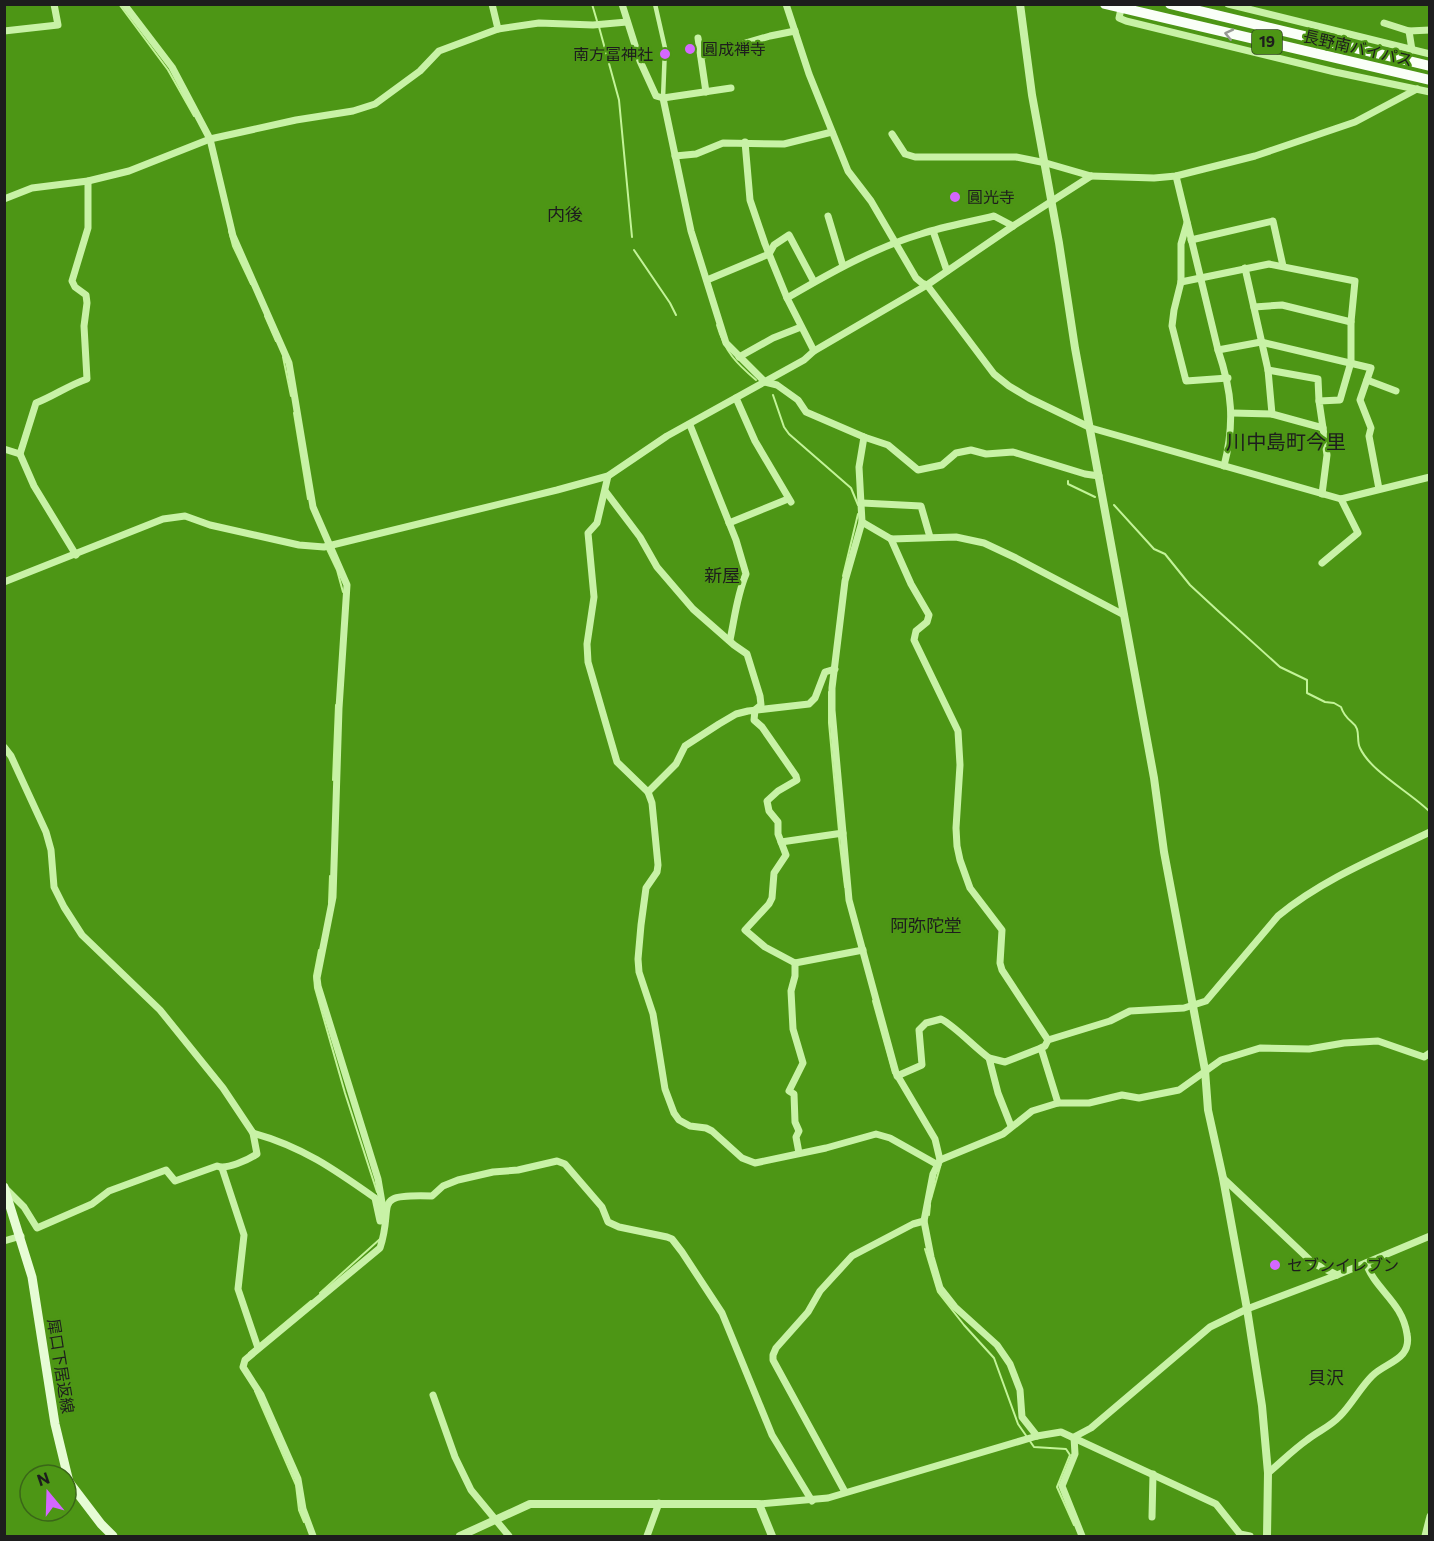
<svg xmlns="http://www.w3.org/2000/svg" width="1434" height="1541" viewBox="0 0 1434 1541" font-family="Commissioner,'Noto Sans JP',sans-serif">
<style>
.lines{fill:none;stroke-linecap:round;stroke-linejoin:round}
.stream{stroke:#c3f498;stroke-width:2}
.pedestrian{stroke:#c8f2a6;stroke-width:4.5}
.minor{stroke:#c8f2a6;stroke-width:7}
.tertiary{stroke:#c8f2a6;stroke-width:8}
.secondary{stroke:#e6fcd5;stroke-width:9}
.trunk{stroke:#fafff8;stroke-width:10}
.oneway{stroke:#979995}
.poi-dot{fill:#d467ff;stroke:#4d9615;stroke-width:2}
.labels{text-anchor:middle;stroke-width:4.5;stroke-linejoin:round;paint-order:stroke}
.shield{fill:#4d9615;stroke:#2b411b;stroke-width:1.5}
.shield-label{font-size:15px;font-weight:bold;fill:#1d1d1d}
.street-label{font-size:16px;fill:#1d1d1d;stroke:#4d9615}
.poi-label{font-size:16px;fill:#1d1d1d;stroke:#4d9615;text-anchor:start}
.neighbourhood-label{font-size:18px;fill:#1d1d1d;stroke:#4d9615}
.quarter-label{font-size:20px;fill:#1d1d1d;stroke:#4d9615}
</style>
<rect width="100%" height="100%" fill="#4d9615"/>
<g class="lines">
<g class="stream">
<polyline points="119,4 168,70 194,116"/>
<polyline points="592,4 597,21"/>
<polyline points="599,27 619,100 632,237"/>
<polyline points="229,231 233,246 251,284"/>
<polyline points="634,250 670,303 676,315"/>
<polyline points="265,316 276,341"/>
<path d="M717 325C725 352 736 363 756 380"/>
<polyline points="283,357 291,396"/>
<polyline points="773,395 784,427 789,434 851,488 858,505"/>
<polyline points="294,413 308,499"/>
<polyline points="1068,481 1068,484 1095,497"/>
<path d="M1114 505 1154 549 1165 554 1190 585 1217 610 1280 667 1307 680V693L1325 702 1334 703 1341 707C1346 722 1354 720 1357 729 1359 735 1357 742 1360 748 1371 772 1410 792 1430 812"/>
<polyline points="327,549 337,570 343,592"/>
<polyline points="843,576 858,514"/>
<polyline points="829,692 829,723 839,831"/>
<polyline points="333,780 336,705"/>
<polyline points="839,837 845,887"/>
<polyline points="329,903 330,876"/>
<polyline points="319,950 314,976 315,988 345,1093 377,1192"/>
<polyline points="873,1001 893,1073"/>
<polyline points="931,1199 940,1167"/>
<polyline points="929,1215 930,1205"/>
<polyline points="925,1249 938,1292 964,1325 994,1358 1018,1424 1034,1447 1066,1449 1070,1455 1057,1487 1074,1525"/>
<polyline points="320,1293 380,1239"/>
<polyline points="249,1353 311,1301"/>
<polyline points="255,1391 296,1485 299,1510 304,1522"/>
</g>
<polyline class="pedestrian" points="655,4 665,48 663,98"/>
<g class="minor">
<polyline points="124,4 172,67 210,139 233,236 289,363 313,507 347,585 339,708 333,897 317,978 318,986 378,1179 385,1220"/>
<polyline points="492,4 498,29"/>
<polyline points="622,4 640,61 656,96 663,98 691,231 726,343 765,382 777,385 798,400 806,412 864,437 888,445 918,470 942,465 956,453 971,450 986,454 1013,452 1085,474 1099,476"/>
<polyline points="786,4 809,74 848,171 871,201 916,278 922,283 927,285 994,374 1009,386 1029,398 1091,428 1341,499 1430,477"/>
<polyline points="1228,4 1430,54"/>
<polyline points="1121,9 1119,18 1126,21 1335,72 1430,92"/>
<polyline points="1384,23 1409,31 1430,30"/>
<polyline points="4,31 58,25 54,4"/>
<polyline points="1409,31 1412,50"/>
<polyline points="698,38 706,92"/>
<polyline points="701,56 770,36 795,31"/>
<polyline points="663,98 731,88"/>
<polyline points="892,134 905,154 915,157 1016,157 1046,163 1091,176 1154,178 1176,176 1255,156 1355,122 1417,89"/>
<polyline points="745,142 750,200 765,244 787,298 814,351"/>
<polyline points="675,156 696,154 723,143 784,144 832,132"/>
<path d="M1176 176 1218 350C1232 391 1235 423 1224 466"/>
<polyline points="4,199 32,188 88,181 129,171 210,139 296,120 353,111 375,104 420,71 439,51 498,29 539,23 593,25 627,22"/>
<polyline points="828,216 843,266"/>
<polyline points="1187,223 1181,244 1181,282 1174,310 1172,326 1186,381 1228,378"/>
<polyline points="933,231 947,271"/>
<polyline points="1191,240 1273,221 1283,266"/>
<polyline points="1245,268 1268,370 1272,414 1323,428"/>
<polyline points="707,280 769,254 774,245 789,235 814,282"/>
<polyline points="1181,282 1269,264 1355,281 1351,322 1351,362 1340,400 1319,401 1327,455 1322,494"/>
<path d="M787 298C830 273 874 248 921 234 945 226 970 222 994 216L1013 226"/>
<polyline points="1254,307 1282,305 1351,322"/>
<polyline points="1218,350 1261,342 1371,368 1360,400 1371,428 1369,436 1379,489"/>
<polyline points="739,357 773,338 801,327"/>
<polyline points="1268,370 1318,379 1319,401"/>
<polyline points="1367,380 1396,391"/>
<polyline points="736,398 755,441 791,502"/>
<polyline points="1232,413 1272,414"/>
<path d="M690 425 736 540 746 574C737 595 735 616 730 640"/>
<polyline points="864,437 859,467 862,522 845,581 832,688 832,710 849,900 896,1073 935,1139 940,1160 933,1174 924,1221 931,1257 940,1288 955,1307 997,1345 1010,1364 1020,1390 1022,1417 1037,1436"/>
<path d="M4 449 20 454 36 403C54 396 69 385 87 379L84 326 87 303 86 295 75 287 72 281 88 228V181"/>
<polyline points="20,454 34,486 76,555"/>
<polyline points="608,476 597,523 588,533 594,597 587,644 588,662 617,762 648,792 652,803 658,865 657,872 646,888 641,925 638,959 639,972 653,1014 665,1089 674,1113 679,1120 690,1126 706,1128 712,1131 742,1158 755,1163 826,1148 876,1134 890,1138 938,1165"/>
<polyline points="606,492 640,537 657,567 693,609 734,645 747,654 760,696 761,705 755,710 754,720 762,727 796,776 797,780 778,791 767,801 769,811 778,822 778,834 786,855 774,873 772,898 769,904 745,930 765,947 795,963 863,950"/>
<polyline points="862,503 921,506 930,537"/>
<polyline points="862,522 891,539 956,537 984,543 1016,558 1124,615"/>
<polyline points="729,523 788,499"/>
<polyline points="891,539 911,584 929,615 927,622 916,631 914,640 958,731 960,765 956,828 957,846 960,860 970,888 1002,930 1000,963 1002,970 1048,1040"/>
<polyline points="1322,563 1358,533 1341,499"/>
<polyline points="4,582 163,519 185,516 210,525 299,545 324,547 557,490 608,476 667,436 804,360 814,351 927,285 1013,226 1091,176"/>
<path d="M4 747 11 756 46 832 51 850 54 887 64 907 82 935 160 1010 223 1088 253 1133 257 1154C248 1160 226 1170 217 1166L175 1181 166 1170 109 1191 92 1204 37 1228 24 1207 5 1188"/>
<polyline points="648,792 676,764 685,746 719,724 736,714 748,711 809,704 815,698 825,672 835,669"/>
<polyline points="781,842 843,833"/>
<polyline points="795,963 795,976 791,991 793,1029 803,1063 789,1091 794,1094 795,1122 799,1131 796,1137 799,1153"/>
<path d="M897 1076 922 1065 919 1030 926 1023 941 1019C956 1027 974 1047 989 1058"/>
<path d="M1058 1103 1041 1048 1045 1046 1048 1040 1110 1021 1130 1011 1184 1008 1206 1001 1278 916C1323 879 1378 857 1430 832"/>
<polyline points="1011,1126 998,1093 989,1058 1005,1062 1041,1048"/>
<path d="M253 1133C301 1146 334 1169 375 1198L380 1221 385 1220"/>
<polyline points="940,1160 1003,1134 1032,1111 1058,1103 1089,1103 1122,1095 1139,1098 1179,1090 1221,1060 1260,1048 1309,1049 1344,1043 1378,1041 1424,1057 1430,1053"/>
<polyline points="222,1168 244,1235 238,1289 258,1348"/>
<polyline points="1223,1178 1313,1263 1337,1275"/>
<polyline points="4,1241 21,1236"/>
<polyline points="433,1395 455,1457 471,1490 509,1536"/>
<path d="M1268 1473C1281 1462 1293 1450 1307 1440 1318 1431 1330 1427 1340 1416 1352 1404 1360 1388 1372 1376 1386 1362 1412 1360 1407 1334 1402 1301 1375 1290 1366 1263"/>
<polyline points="845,1492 773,1360 773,1355 776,1348 808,1312 820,1291 852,1256 913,1224 924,1221"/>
<polyline points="759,1504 828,1498 1037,1436 1061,1432 1216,1504 1240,1534 1250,1536"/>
<polyline points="1152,1517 1153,1474"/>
<path d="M313 1536 303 1509 298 1479 261 1395 243 1367 245 1360 380 1248C395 1203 369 1194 432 1196L443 1186 458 1180 493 1172 518 1170 557 1161 565 1164 602 1207 608 1222 619 1227 667 1237 672 1239 682 1252 722 1313 772 1435 812 1501"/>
<polyline points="647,1536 659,1503"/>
<polyline points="1082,1536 1062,1486 1075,1454 1074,1437 1091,1428 1210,1327 1247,1309 1337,1275 1430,1236"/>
<polyline points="1425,1536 1430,1516"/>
</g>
<g class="tertiary">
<polyline points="1020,4 1032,95 1059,243 1075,348 1154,778 1164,852 1205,1070 1208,1110 1223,1178 1247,1309 1262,1406 1268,1473 1267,1536"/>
<polyline points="460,1536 530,1504 759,1504 772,1536"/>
</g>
<polyline class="secondary" points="4,1187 32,1277 55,1424 69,1482 101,1524 113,1536"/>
<g class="trunk">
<polyline points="1105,4 1430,80"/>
<polyline points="1170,4 1430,66"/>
</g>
</g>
<defs><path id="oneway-chevron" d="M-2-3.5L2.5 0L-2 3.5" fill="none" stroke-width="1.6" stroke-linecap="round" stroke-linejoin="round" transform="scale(1.5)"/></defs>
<use class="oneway" href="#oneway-chevron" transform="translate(1229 34) rotate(-167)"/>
<g class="poi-dot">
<circle cx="690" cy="49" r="6"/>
<circle cx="665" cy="54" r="6"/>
<circle cx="955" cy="197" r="6"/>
<circle cx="1275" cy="1265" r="6"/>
</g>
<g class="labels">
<rect class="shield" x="1252" y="30" width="30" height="24" rx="4.5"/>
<g class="shield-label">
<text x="1267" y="47">19</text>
</g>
<g class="street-label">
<text transform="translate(1358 48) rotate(13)" y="6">長野南バイパス</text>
<text transform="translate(61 1366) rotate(81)" y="6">犀口下居返線</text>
</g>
<g class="poi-label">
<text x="702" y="55">圓成禅寺</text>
<text x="653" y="60" text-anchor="end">南方冨神社</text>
<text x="967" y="203">圓光寺</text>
<text x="1287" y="1271">セブンイレブン</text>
</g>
<g class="neighbourhood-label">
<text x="565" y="221">内後</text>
<text x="722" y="582">新屋</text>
<text x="926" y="932">阿弥陀堂</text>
<text x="1326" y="1384">貝沢</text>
</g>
<g class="quarter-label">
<text x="1286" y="449">川中島町今里</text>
</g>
</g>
<rect width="1434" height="1541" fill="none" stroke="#1d1d1d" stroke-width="12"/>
<g transform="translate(48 1493) rotate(341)"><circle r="28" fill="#4d9615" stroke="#3a6618" stroke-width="1.5"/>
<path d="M0-4.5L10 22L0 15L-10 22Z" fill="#d467ff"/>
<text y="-9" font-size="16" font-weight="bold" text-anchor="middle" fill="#1d1d1d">N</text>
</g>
</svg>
